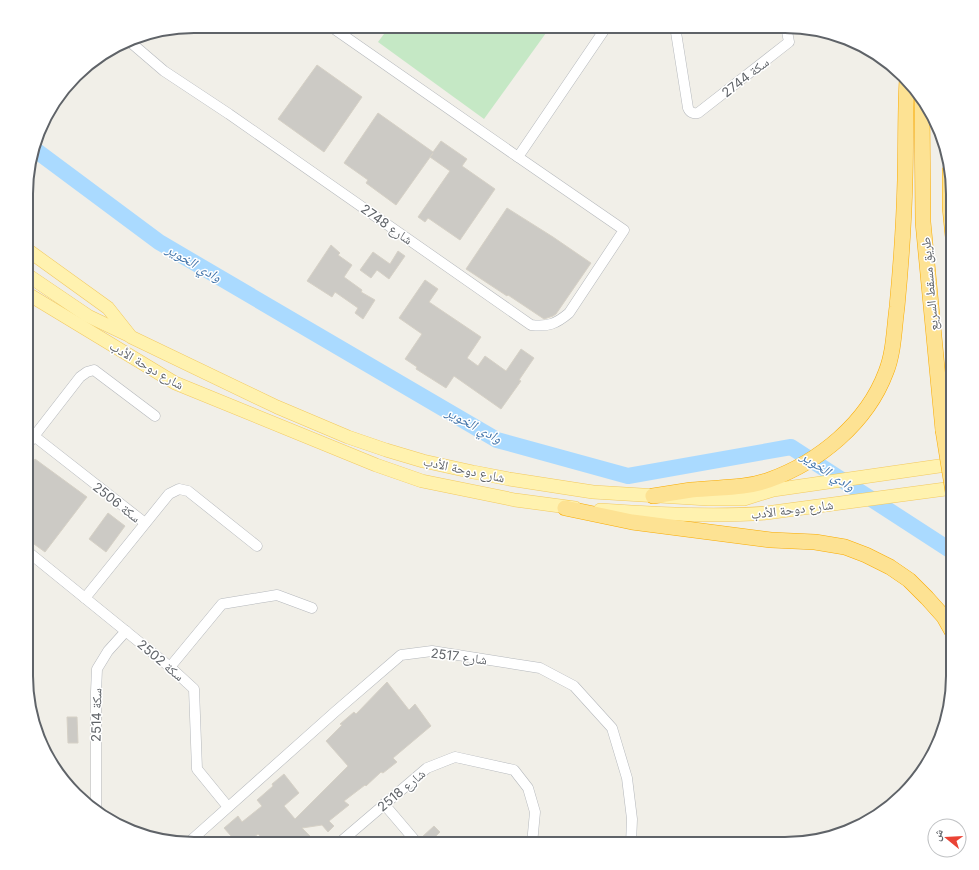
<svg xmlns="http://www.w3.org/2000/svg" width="979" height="870" viewBox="0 0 979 870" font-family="Inter,'Noto Naskh Arabic',sans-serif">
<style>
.green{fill:#c5e8c5}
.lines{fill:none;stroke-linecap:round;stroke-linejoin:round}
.river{stroke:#aadaff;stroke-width:16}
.building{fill:#cccac5;stroke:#d6d1c6}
.minor-casing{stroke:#b5b8bc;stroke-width:11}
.major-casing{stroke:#f2c960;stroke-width:14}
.highway-casing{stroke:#f9ab00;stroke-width:16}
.minor{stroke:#fff;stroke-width:10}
.major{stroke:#fff2af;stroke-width:13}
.highway{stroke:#fde293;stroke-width:15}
.highway-bridge-casing{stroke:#f9ab00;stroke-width:16;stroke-linecap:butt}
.highway-bridge{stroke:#fde293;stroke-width:15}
.labels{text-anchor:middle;stroke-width:3;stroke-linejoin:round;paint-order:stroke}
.street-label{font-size:13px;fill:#5f6368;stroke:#fff}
.water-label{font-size:14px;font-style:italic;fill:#4174aa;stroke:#fff}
.rim{fill:none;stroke:#5f6368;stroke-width:2}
</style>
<rect width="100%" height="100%" fill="#f1efe8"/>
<polygon class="green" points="390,26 537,26 546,33 484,119 378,42"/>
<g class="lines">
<polyline class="river" points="34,149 159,242 497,440 628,476 791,447 953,552"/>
</g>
<g class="building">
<polygon points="317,65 362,97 324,152 278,119"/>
<polygon points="378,113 433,152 441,141 467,159 462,166 495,189 460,240 428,218 425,222 418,217 450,171 430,157 433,153 396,205 366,183 368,180 344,163"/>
<polygon points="507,208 553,237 591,263 556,314 553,316 544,319 508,295 507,296 466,269"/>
<polygon points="331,245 340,253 338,255 352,265 344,277 362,290 361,292 375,300 363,319 355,313 358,308 335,292 332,297 307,281"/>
<polygon points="398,251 405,256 389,279 377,270 371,278 360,270 373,252 390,264"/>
<polygon points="425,280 438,289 429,302 481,337 467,358 478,366 485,356 506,371 521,349 534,358 519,380 521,381 501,409 454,376 446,388 416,369 417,367 405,359 422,334 399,318"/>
<polygon points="35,459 87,497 45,552 27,539 28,469"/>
<polygon points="108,513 125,526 106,552 89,539"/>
<polygon points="387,682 409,710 415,704 431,726 393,758 397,762 383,773 381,772 366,786 365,785 344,801 349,805 329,821 334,826 328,832 322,825 302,828 311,837 303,844 268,844 258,834 246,844 238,844 224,828 238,816 242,822 262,806 257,800 273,786 272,784 284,774 299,793 284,806 295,819 348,766 326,741 342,725 340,724 354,712 356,714"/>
<polygon points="67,717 77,717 78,743 68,743"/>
<polygon points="434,826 440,832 433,839 437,844 427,843 422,837"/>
</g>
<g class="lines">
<defs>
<g id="minor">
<polyline points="330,26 518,157"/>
<path d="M675 26 688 108C690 113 694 114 698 113L789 42 786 26"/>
<path d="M129 41 164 71 229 114 531 325C548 327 556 324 569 313L624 230 518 157 607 26"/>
<polyline points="34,436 145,523"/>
<polyline points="28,444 80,377 87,372 94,370 155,416"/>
<polyline points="27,551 170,667 194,689 197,769 228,807"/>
<polyline points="85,598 169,494 179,489 188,491 257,546"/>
<polyline points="170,667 222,604 277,595 312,608"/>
<polyline points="384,804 418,844"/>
<polyline points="96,808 96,692 97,669 108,651 126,631"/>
<polyline points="188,843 336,711 401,655 432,651 540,668 574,686 612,728 627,778 632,819 631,844"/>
<polyline points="338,844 427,768 455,757 514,770 528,788 535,812 532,844"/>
</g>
<g id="major">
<polyline points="29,251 108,308 131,337 277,407 348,437 386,450 423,461 473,472 509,479 593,492 708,499 744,499 773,490 953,464"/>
<polyline points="29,276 88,316 128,335"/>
<polyline points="28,294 175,383 376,465 422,481 515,500 575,508"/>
<path d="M600 510C655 514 711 517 766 513L953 488"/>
</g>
<g id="highway">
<polyline points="922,100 923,222 943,430"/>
<polyline points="950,171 950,207 953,237"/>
<path d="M653 496C665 494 678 492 691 490 718 487 744 489 769 480 819 462 867 423 886 372 894 352 894 329 897 307 901 265 904 222 905 180 906 147 905 113 907 80"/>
<polyline points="565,508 632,522 771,540 815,542 845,547 866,555 890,567 909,580 927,598 944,617 953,633"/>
</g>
</defs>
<use href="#minor" class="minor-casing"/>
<use href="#major" class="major-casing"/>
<use href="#highway" class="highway-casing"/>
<use href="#minor" class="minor"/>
<use href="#major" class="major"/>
<use href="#highway" class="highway"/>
<defs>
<polyline id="highway-bridge" points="943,430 953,492"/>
</defs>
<use href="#highway-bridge" class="highway-bridge-casing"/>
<use href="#highway-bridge" class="highway-bridge"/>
</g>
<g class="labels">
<g class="street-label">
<text transform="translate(745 77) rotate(-38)" y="5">سكة 2744</text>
<text transform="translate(387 224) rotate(35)" y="5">شارع 2748</text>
<text transform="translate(929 284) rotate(-95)" y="5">طريق مسقط السريع</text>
<text transform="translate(147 365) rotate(30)" y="5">شارع دوحة الأدب</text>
<text transform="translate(464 469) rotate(12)" y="5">شارع دوحة الأدب</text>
<text transform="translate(117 502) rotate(38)" y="5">سكة 2506</text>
<text transform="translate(792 509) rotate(-7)" y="5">شارع دوحة الأدب</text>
<text transform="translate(459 656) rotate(7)" y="5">2517 شارع</text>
<text transform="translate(161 660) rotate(40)" y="5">2502 سكة</text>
<text transform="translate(96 715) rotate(-89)" y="5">سكة 2514</text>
<text transform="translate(401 790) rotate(-40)" y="5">2518 شارع</text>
</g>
<g class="water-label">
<text transform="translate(194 263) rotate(30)" y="5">وادي الخوير</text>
<text transform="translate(474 425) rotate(28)" y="5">وادي الخوير</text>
<text transform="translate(828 471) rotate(33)" y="5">وادي الخوير</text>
</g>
</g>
<path d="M0 0H979V870H0ZM194 33H785A161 161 0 0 1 946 194V676A161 161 0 0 1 785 837H194A161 161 0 0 1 33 676V194A161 161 0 0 1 194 33Z" fill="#fff" fill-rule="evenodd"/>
<path class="rim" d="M194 33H785A161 161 0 0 1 946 194V676A161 161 0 0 1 785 837H194A161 161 0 0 1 33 676V194A161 161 0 0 1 194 33Z"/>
<g transform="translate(947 838) rotate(288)"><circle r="19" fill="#ffffff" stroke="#bfc1c3"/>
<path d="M0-3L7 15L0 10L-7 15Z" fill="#ea4335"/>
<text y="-6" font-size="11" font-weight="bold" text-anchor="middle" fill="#5f6368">ش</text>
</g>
</svg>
